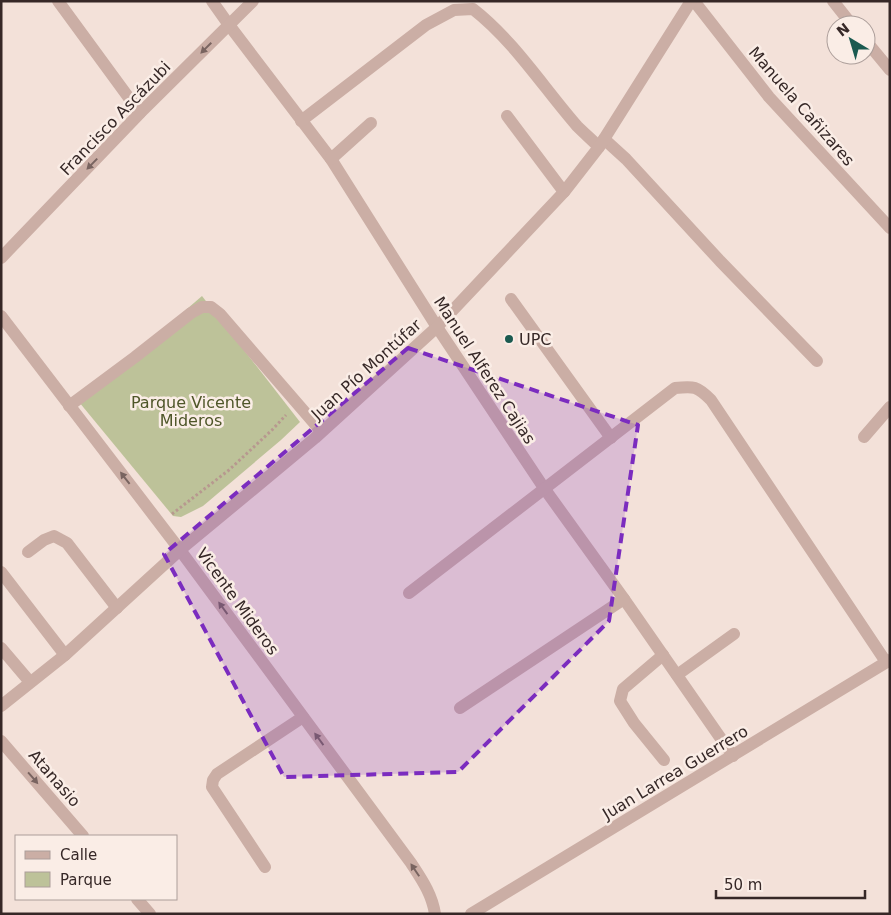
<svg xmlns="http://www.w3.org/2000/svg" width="891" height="915" viewBox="0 0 891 915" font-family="'DejaVu Sans',sans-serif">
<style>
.green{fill:#bdc299}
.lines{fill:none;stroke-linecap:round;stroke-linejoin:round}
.path{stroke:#b7988f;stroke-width:3;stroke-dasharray:2.5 2.5;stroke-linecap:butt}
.minor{stroke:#cbaea5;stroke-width:12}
.oneway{fill:#796460}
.marked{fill:#7b2cbf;fill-opacity:0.2;stroke:#7b2cbf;stroke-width:4;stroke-dasharray:10 6;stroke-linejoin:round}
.poi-dot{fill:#1a5a50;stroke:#faede6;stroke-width:2}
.labels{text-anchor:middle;stroke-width:5;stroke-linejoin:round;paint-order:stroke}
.street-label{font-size:16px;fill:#362827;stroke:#faede6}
.poi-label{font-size:16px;fill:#362827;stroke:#faede6;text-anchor:start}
.park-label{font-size:16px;fill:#4f5629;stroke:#faede6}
</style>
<rect width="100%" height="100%" fill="#f3e1d9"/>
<polygon class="green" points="202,296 300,422 281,440 203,506 181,517 173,516 79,402"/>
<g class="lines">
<polyline class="path" points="172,514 229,470 272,430 286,415"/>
<g class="minor">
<polyline points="58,1 140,113"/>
<polyline points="212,1 229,25 331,159 437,327 544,488 624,599 733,756"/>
<polyline points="694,1 769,97 890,228"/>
<polyline points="833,1 852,25"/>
<polyline points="866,41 890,70"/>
<polyline points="507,116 564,192"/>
<path d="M301 121 426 25 454 10 473 9C514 41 543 87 577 126 584 133 592 140 599 147"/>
<polyline points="604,139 626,159 720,261 817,361"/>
<polyline points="331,159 371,123"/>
<polyline points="1,258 140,113 253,1"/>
<polyline points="511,299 611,438"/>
<path d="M1 316 180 550 411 863C422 880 432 894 435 914"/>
<polyline points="69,406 135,357 191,313 202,307 211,307 220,314 321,431"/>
<polyline points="864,437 890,407"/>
<polyline points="28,552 44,540 54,536 67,543 117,608"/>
<polyline points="1,572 65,655"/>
<path d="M409 593 675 388C694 386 697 386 711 400L886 662"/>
<polyline points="1,648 30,682"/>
<polyline points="663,655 623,689 620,701 634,723 664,760"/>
<polyline points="677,675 734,634"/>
<polyline points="1,706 65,655 180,550 315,438 437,327 564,192 599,147 691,1"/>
<polyline points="460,708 624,599"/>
<polyline points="1,741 83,836"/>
<polyline points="265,867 212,787 213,780 217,774 303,717"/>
<polyline points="137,899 150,914"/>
<polyline points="471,914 890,660"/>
</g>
</g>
<defs><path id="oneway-solid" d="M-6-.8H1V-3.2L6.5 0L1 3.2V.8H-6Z" transform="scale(1.25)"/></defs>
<g class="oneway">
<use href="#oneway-solid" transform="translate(206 48) rotate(135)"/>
<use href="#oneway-solid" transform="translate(92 164) rotate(134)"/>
<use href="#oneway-solid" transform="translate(125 478) rotate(-128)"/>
<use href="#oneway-solid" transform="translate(223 608) rotate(-126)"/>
<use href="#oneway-solid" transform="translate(319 739) rotate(-126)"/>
<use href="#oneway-solid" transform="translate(33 778) rotate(49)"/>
<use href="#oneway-solid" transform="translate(415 870) rotate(-124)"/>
</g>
<path class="marked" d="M408 348 638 425 609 621 458 772 284 777 164 554Z"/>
<circle class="poi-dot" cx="509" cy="339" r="5"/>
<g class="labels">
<g class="street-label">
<text transform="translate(802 106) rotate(49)" y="6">Manuela Cañizares</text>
<text transform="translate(115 118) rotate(-46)" y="6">Francisco Ascázubi</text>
<text transform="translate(366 369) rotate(-42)" y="6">Juan Pío Montúfar</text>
<text transform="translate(485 370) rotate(57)" y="6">Manuel Alferez Cajias</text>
<text transform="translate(238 601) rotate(54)" y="6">Vicente Mideros</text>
<text transform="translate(675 772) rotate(-31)" y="6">Juan Larrea Guerrero</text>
<text transform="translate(55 778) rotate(49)" y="6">Atanasio</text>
</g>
<g class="poi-label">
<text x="519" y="345">UPC</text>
</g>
<g class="park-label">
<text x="191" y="408">Parque Vicente<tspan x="191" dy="18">Mideros</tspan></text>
</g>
</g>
<rect width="891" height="915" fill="none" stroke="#362827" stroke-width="5"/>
<rect x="15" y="835" width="162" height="65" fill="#faede6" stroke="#ac9e9a"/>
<rect x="25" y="851" width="25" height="8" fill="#cbaea5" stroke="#ac9e9a"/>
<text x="60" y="860" font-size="15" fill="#362827">Calle</text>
<rect x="25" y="872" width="25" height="15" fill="#bdc299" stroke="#ac9e9a"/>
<text x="60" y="885" font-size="15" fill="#362827">Parque</text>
<g transform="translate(851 40) rotate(322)"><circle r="24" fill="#faede6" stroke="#ac9e9a"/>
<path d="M0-4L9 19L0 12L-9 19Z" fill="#1a5a50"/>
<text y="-8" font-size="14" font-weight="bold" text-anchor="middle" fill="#362827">N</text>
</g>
<path d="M716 890v8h149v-8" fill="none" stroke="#362827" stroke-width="2.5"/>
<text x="724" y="890" font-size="15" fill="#362827" stroke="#faede6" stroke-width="4" paint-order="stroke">50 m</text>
</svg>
